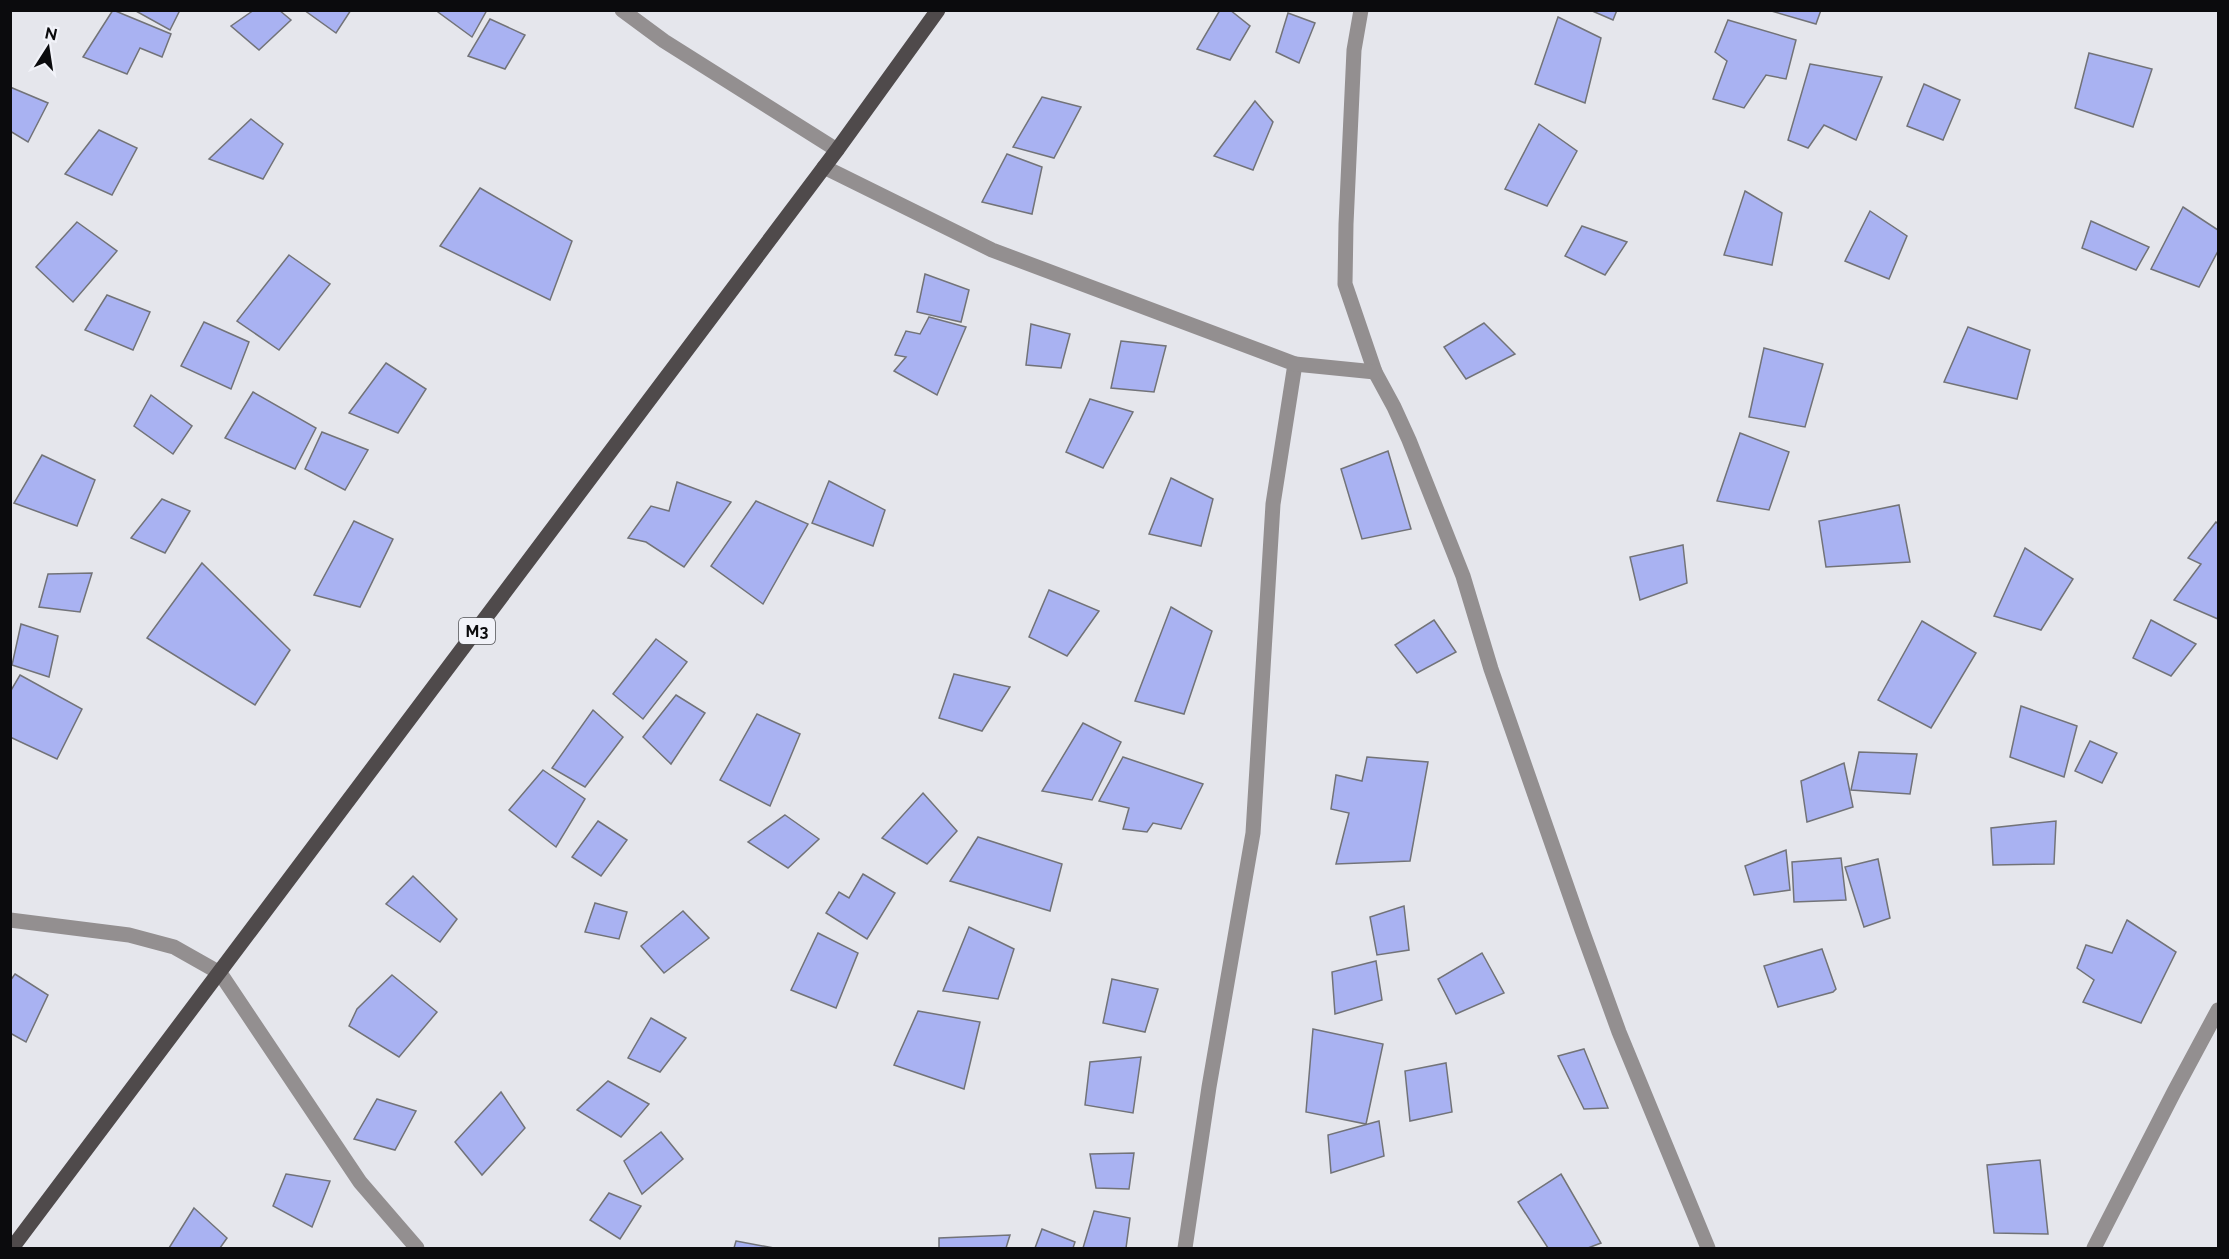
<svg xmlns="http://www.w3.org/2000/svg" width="2229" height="1259" viewBox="0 0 2229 1259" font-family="Raleway,sans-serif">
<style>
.building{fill:#a9b2f2;stroke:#727378;stroke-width:1.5}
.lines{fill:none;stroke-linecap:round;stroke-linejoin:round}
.minor{stroke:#938f90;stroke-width:15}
.major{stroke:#4f4a4b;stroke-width:15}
.labels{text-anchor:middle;stroke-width:4.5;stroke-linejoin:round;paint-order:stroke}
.shield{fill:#f2f3f9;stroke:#505154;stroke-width:1.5}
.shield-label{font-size:16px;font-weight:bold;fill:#0b0b0d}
</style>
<rect width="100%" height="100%" fill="#e5e6ec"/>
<g class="building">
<polygon points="113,10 171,34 162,57 140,48 127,74 83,57"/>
<polygon points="134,10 180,10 170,30"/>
<polygon points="254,10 279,10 291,20 259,50 231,26"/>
<polygon points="304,10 351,10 336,33"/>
<polygon points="439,10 487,10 472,37 438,12"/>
<polygon points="1220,10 1230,10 1250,26 1230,60 1197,49"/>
<polygon points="1590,10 1617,10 1613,20"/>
<polygon points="1768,10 1821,10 1816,24"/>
<polygon points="1288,13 1315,23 1299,63 1276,52"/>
<polygon points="1558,17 1601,38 1585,103 1535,84"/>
<polygon points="490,19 525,35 505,69 468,56"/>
<polygon points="1728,20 1796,40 1786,79 1766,75 1744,108 1713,99 1727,61 1715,52"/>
<polygon points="2089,53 2152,69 2133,127 2075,108"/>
<polygon points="1810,64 1882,77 1856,140 1824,125 1808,148 1788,140"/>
<polygon points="1924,84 1960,100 1943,140 1907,126"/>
<polygon points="10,87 48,103 28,142 10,131"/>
<polygon points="1042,97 1081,107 1054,158 1013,147"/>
<polygon points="1255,101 1273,122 1253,170 1214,156"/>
<polygon points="251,119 283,144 263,179 209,159"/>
<polygon points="1539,124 1577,151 1547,206 1505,189"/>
<polygon points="99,130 137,148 112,195 65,174"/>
<polygon points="1007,154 1042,167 1032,214 982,202"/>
<polygon points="480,188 572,241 550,300 440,246"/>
<polygon points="1745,191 1782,213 1772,265 1724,255"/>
<polygon points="2183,207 2218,230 2218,251 2199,287 2151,269"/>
<polygon points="1870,211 1907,236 1889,279 1845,261"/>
<polygon points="2091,221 2149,247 2136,270 2082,248"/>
<polygon points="77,222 117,251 73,302 36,267"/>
<polygon points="1582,226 1627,242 1605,275 1565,256"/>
<polygon points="289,255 330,284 279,350 237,321"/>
<polygon points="925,274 969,290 961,322 917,312"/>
<polygon points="107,295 150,312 133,350 85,330"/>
<polygon points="929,317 966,327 937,395 894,371 906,357 895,355 906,331 920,334"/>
<polygon points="204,322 249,342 231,389 181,366"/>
<polygon points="1484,323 1515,354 1466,379 1444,347"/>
<polygon points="1031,324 1070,334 1061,368 1026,365"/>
<polygon points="1968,327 2030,350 2017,399 1944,382"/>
<polygon points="1121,341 1166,346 1154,392 1111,388"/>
<polygon points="1764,348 1823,364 1805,427 1749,417"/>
<polygon points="386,363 426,389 398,433 349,413"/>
<polygon points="253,392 316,428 295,469 225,438"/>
<polygon points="151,395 192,426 173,454 134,426"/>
<polygon points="1090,399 1133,412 1103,468 1066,452"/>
<polygon points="322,432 368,450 345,490 305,469"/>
<polygon points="1740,433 1789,452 1769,510 1717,501"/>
<polygon points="1388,451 1411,529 1362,539 1341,469"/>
<polygon points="42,455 95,480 77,526 14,503"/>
<polygon points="1171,478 1213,499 1201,546 1149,534"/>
<polygon points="829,481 885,510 873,546 812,523"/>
<polygon points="677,482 731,502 684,567 646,542 628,538 651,506 669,511"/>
<polygon points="162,499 190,511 165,553 131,538"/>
<polygon points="756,501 808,524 763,604 711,566"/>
<polygon points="1899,505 1910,562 1826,567 1819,521"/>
<polygon points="354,521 393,539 360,607 314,595"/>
<polygon points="2216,522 2218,524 2218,619 2174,600 2201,564 2188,558"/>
<polygon points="1683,545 1687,583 1640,600 1630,557"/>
<polygon points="2025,548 2073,579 2041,630 1994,616"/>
<polygon points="202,563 290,650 255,705 147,638"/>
<polygon points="92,573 80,612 39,607 48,574"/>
<polygon points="1049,590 1099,611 1067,656 1029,637"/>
<polygon points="1171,607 1212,631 1184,714 1135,701"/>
<polygon points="1434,620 1456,652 1417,673 1395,645"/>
<polygon points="2151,620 2196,644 2171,676 2133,658"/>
<polygon points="1922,621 1976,653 1931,728 1878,700"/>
<polygon points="21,624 58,636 49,677 12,665"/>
<polygon points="656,639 687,662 643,719 613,694"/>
<polygon points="954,674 1010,687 982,731 939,718"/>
<polygon points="20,675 82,709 57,759 10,737 10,692"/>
<polygon points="676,695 705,713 671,764 643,737"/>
<polygon points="2021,706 2077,726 2064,777 2010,757"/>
<polygon points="593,710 623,737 585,787 552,768"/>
<polygon points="757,714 800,734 770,806 720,780"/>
<polygon points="1083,723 1121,742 1092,800 1042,791"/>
<polygon points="2090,741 2117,753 2102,783 2075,771"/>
<polygon points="1859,752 1917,754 1910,794 1851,790"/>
<polygon points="1123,757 1203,784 1181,829 1153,823 1147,832 1123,829 1129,808 1099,801"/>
<polygon points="1367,757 1428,762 1410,861 1336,864 1349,813 1331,809 1336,775 1362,781"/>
<polygon points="1844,763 1853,807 1807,822 1801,781"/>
<polygon points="543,770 585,799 556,847 509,810"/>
<polygon points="923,793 957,831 927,864 882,838"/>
<polygon points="785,815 819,839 788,868 748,842"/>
<polygon points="598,821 627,840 601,876 572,857"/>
<polygon points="2056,821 2054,864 1993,865 1991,828"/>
<polygon points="978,837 1062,864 1050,911 950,881"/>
<polygon points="1786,850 1790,890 1754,895 1745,866"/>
<polygon points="1841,858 1846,900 1794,902 1792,862"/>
<polygon points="1878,859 1890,918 1864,927 1845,867"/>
<polygon points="863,874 895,893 867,939 826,913 839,892 849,898"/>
<polygon points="413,876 457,919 440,942 386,904"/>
<polygon points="595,903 627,912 619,939 585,932"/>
<polygon points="1404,906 1409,950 1377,955 1370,917"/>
<polygon points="683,911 709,938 664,973 641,946"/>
<polygon points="2127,920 2176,952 2141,1023 2083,1002 2094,980 2077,968 2086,945 2112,953"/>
<polygon points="969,927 1014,949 998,999 943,991"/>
<polygon points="818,933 858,953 836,1008 791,990"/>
<polygon points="1822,949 1836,989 1833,992 1778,1007 1764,966"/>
<polygon points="1482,953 1504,993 1456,1014 1438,979"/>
<polygon points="1376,961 1382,1000 1335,1014 1332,972"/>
<polygon points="15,974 48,995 26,1042 10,1033 10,981"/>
<polygon points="392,975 437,1012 399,1057 349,1026 357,1009"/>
<polygon points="1112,979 1158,989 1145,1032 1103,1023"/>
<polygon points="918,1011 980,1022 964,1089 894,1065"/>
<polygon points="651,1018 686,1038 660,1072 628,1058"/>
<polygon points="1313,1029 1383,1044 1366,1124 1306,1112"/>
<polygon points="1584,1049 1608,1108 1584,1109 1558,1056"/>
<polygon points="1141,1057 1133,1113 1085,1105 1090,1062"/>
<polygon points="1446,1063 1452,1112 1410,1121 1405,1071"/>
<polygon points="608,1081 649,1104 621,1137 577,1110"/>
<polygon points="501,1092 525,1128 482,1175 455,1142"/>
<polygon points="377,1099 416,1111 395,1150 354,1139"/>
<polygon points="1379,1121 1384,1156 1331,1173 1328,1135"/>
<polygon points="661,1132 683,1159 642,1194 624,1161"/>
<polygon points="1134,1153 1129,1189 1096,1188 1090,1154"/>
<polygon points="2040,1160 2048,1234 1994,1233 1987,1165"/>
<polygon points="286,1174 330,1181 312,1227 273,1206"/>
<polygon points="1561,1174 1601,1243 1588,1248 1548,1248 1518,1202"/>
<polygon points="609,1193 641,1206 620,1239 590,1220"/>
<polygon points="194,1208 227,1238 220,1248 169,1248"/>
<polygon points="1094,1211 1130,1218 1126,1248 1083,1248"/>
<polygon points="1042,1229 1075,1242 1073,1248 1035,1248"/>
<polygon points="1010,1235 1006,1248 939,1248 939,1238"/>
<polygon points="736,1241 774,1248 734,1248"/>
</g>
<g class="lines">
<g class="minor">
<polyline points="622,10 664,41 837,150"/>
<polyline points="1361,10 1354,50 1346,224 1345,284 1375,372 1394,407 1409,440 1463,576 1491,669 1582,930 1619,1032 1708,1248"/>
<polyline points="824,167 992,250 1295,364 1273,504 1253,833 1209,1087 1185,1248"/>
<polyline points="1295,364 1375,372"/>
<polyline points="10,920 129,935 174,947 220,973 360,1182 417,1248"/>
<polyline points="2094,1248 2174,1092 2218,1010"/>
</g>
<polyline class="major" points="12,1248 837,150 938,10"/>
</g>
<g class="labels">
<rect class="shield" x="459" y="618" width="36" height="26" rx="4.5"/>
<g class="shield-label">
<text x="477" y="637">M3</text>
</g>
</g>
<rect width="2229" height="1259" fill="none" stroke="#0b0b0d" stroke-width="24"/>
<g transform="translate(48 48) rotate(12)" stroke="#f2f3f9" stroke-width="4.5" paint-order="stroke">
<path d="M0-4.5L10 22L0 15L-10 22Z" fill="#0b0b0d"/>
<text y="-9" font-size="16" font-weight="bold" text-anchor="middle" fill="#0b0b0d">N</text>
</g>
</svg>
